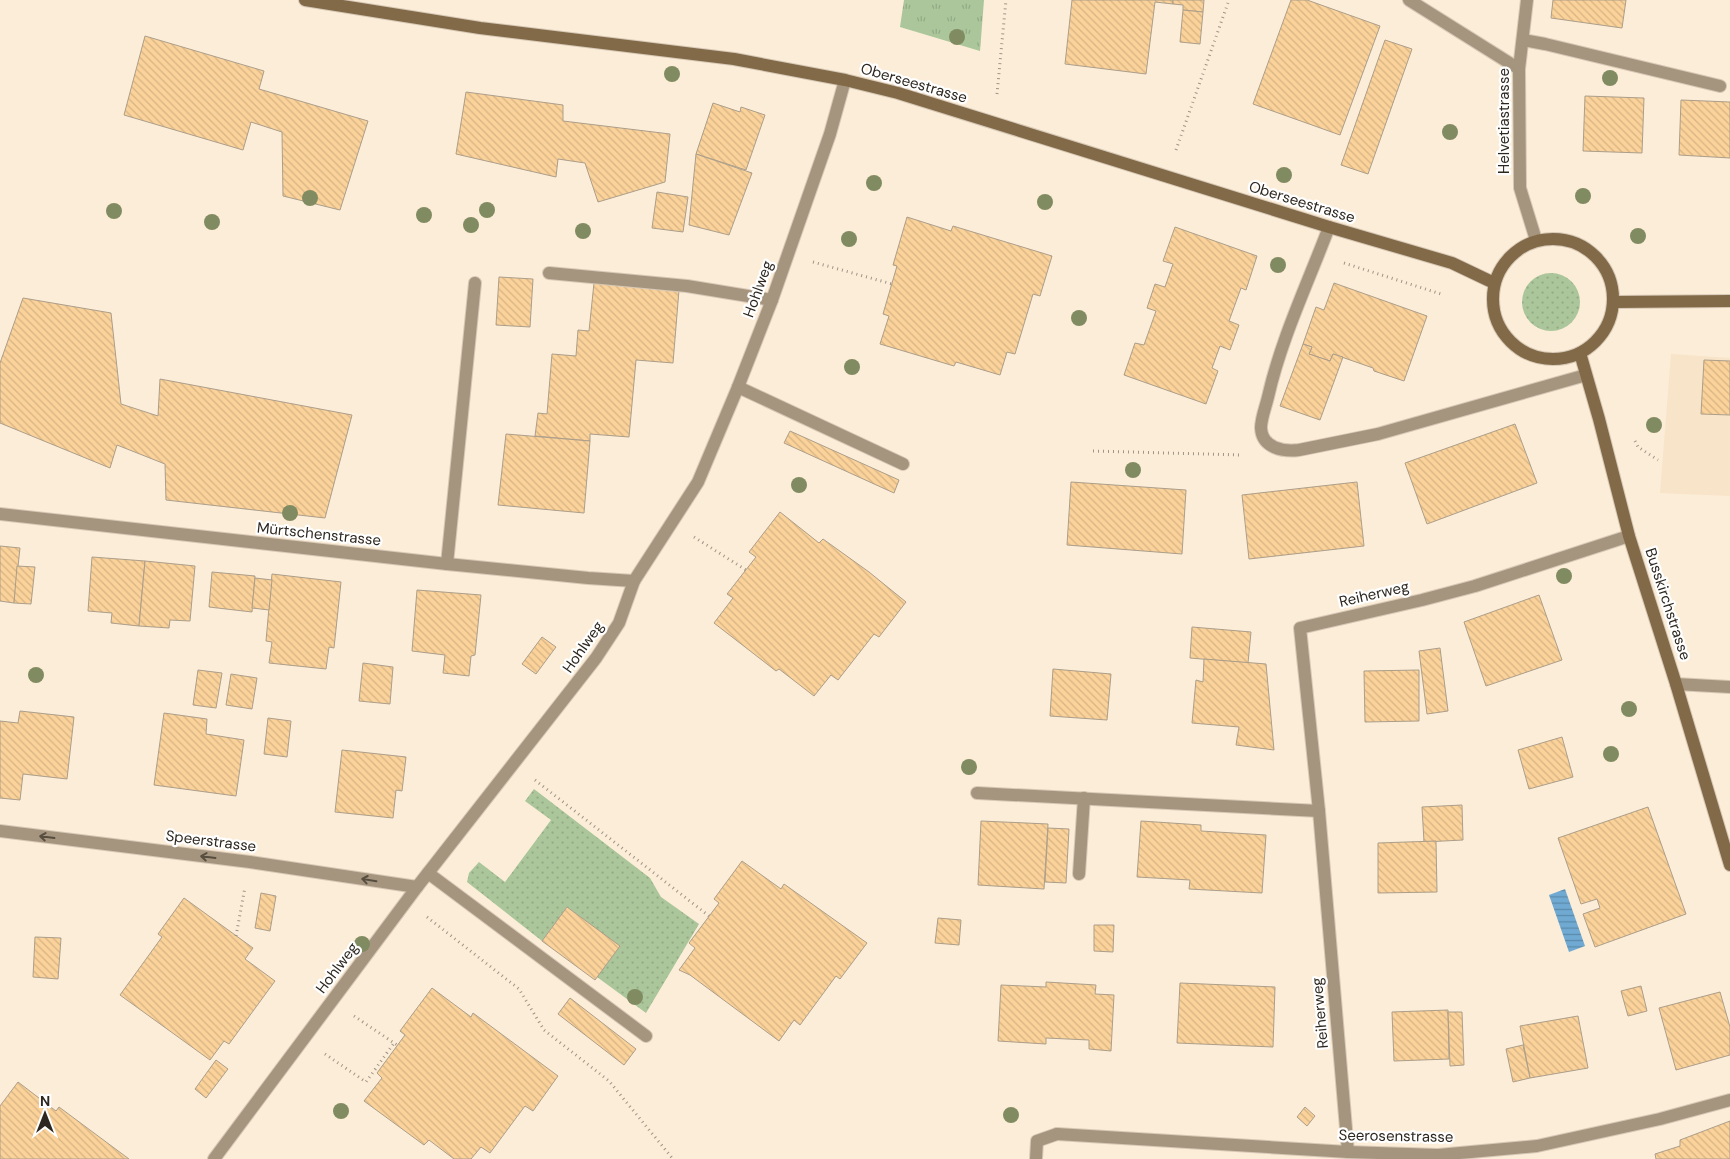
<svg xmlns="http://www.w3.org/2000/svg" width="1730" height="1159" viewBox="0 0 1730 1159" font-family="'DM Sans',sans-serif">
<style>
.built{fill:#f8e4c8}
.grass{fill:url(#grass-dots)}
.park{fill:url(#park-tufts)}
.water{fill:url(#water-rules)}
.building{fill:url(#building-back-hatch);stroke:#ac9e8a}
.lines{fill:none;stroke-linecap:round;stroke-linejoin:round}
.lane-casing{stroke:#d7c9b7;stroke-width:14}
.street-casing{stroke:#d7c9b7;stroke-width:14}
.secondary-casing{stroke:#d7c9b7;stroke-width:14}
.path{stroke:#9f9485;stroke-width:3;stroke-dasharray:1 4;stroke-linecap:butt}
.lane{stroke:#a6957e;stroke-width:12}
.street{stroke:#a6957e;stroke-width:12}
.secondary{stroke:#826a48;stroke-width:12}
.tree{fill:#818b61}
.oneway{stroke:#574e40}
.labels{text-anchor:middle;stroke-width:4.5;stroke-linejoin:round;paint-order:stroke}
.street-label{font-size:15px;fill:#2d271f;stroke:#fff}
</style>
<defs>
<pattern id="grass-dots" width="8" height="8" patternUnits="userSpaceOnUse" patternTransform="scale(1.25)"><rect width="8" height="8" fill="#aac69a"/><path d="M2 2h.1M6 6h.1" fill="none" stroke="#93aa84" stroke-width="1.8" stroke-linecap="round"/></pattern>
<pattern id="park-tufts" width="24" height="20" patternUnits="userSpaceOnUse" patternTransform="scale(1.25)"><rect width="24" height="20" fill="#aac69a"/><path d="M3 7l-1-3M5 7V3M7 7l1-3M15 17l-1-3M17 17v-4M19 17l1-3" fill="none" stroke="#93aa84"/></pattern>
<pattern id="water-rules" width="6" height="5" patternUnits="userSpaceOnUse" patternTransform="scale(1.25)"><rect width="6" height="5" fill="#70aad3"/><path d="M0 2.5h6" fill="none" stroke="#5c8aab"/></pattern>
<pattern id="building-back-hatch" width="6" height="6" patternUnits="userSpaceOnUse" patternTransform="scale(1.25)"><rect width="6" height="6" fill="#fad29a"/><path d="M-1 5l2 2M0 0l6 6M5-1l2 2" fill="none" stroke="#d7b484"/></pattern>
</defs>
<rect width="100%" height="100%" fill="#fcedd8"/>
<polygon class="built" points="1671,354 1730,358 1730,496 1660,493"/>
<g class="grass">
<circle cx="1551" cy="302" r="29"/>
<polygon points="534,789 650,878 661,897 699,924 646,1013 597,977 619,946 567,907 542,941 467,882 469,873 479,862 505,882 551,820 525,801"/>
</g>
<polygon class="park" points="904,0 984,0 980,51 900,27"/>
<polygon class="water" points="1565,889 1585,946 1569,952 1549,895"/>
<g class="building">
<polygon points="1072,0 1173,0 1173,4 1155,2 1146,74 1065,64"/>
<polygon points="1173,0 1204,0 1203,12 1183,10 1183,5 1173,4"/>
<polygon points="1291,0 1307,0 1380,26 1340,135 1253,104"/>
<polygon points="1553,0 1626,0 1622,28 1551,18"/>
<polygon points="1183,10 1203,12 1200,44 1180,42"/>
<polygon points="145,36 264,71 259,89 368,121 340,210 283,196 282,132 251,122 243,150 124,115"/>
<polygon points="1385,40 1412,49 1368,174 1341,165"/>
<polygon points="466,92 563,105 563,121 670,134 665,182 598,202 585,163 558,159 556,177 456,154"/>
<polygon points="1585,96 1644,98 1642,153 1583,151"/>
<polygon points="1681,100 1730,102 1730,158 1679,155"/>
<polygon points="713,103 740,112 741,107 765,115 746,170 696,154"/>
<polygon points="696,154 752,173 729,235 689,225"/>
<polygon points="657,192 688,197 683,232 652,228"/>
<polygon points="907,217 951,231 953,226 1052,256 1040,296 1033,294 1015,354 1007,352 1000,375 956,362 954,366 880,344 889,316 883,314 897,266 893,265"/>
<polygon points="1175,227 1257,256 1246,290 1241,288 1229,321 1239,325 1230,350 1220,346 1212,368 1218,371 1206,404 1124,375 1135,343 1144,345 1156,311 1147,308 1155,284 1165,287 1173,264 1163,261"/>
<polygon points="499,277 533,279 530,327 496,325"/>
<polygon points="594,283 679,290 673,363 636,360 629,437 590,434 590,441 535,436 538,413 547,414 552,354 576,356 578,330 589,331"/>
<polygon points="1334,283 1427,316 1404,381 1374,371 1373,368 1333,354 1330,361 1309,354 1312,347 1303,344 1316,307 1324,310"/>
<polygon points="23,298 111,313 121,404 158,416 160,379 352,415 325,518 166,500 165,464 117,445 110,468 0,423 0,363"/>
<polygon points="1303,344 1312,347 1309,354 1330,361 1333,354 1343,357 1320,420 1280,406"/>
<polygon points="1704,360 1730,361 1730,415 1701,414"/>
<polygon points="1515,424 1537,483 1427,524 1405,463"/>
<polygon points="790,431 899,480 894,493 784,443"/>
<polygon points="506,434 590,441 584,513 498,505"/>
<polygon points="1071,482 1186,490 1182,554 1067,545"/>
<polygon points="1357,482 1364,546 1249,559 1242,495"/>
<polygon points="780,512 819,543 823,539 869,572 906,602 879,637 874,634 838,680 831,675 814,696 779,669 776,671 714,623 733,598 727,594 756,557 749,552"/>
<polygon points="0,546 20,548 14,603 0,601"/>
<polygon points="92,557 145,561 139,626 111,623 112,613 88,611"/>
<polygon points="145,561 195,566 190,621 170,620 169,628 139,626"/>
<polygon points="17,566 35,567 31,604 14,603"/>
<polygon points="212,572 255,576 252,612 209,607"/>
<polygon points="272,574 341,582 334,648 329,647 326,669 269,663 272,642 266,641"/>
<polygon points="255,578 272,580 269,610 252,608"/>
<polygon points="417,590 481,595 475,655 471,656 469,676 443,673 445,655 412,651"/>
<polygon points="1539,595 1562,660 1486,686 1464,622"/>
<polygon points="1192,627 1251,632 1248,663 1190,658"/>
<polygon points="542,637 556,647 536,674 522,664"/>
<polygon points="1440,648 1448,711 1427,714 1419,651"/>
<polygon points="1204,659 1266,664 1274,750 1236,745 1239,727 1192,723 1196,680 1203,682"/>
<polygon points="363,663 393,667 390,704 359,701"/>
<polygon points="1053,669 1111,674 1107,720 1050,716"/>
<polygon points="198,670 222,673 216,708 193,705"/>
<polygon points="1419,670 1419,721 1365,722 1364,671"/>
<polygon points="231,674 257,678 252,709 226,705"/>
<polygon points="20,711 74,717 67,779 23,774 20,800 0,798 0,721 18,723"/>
<polygon points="164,713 207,719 206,734 244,740 236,796 154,785"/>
<polygon points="268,718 291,721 287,757 264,754"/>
<polygon points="1562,737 1573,777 1529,789 1518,750"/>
<polygon points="342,750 406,757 402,791 396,790 393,818 335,812"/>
<polygon points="1462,805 1463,840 1424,842 1422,807"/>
<polygon points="1648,807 1686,914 1595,947 1583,914 1600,908 1597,899 1581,904 1558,838"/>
<polygon points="981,821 1048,824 1044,889 978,885"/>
<polygon points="1141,821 1201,825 1201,831 1266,835 1262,893 1189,889 1190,880 1137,877"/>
<polygon points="1048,828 1069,829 1066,883 1045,882"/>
<polygon points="1436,841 1437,892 1378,893 1378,843"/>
<polygon points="742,861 781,889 784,884 867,943 840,979 836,976 800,1025 794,1020 779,1041 690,975 679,970 695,948 689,943 719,903 714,899"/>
<polygon points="261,893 276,896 270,931 255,928"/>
<polygon points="184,898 253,948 245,959 275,981 229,1044 224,1041 210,1060 120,995 162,937 158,934"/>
<polygon points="567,907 620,946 595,980 542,941"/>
<polygon points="938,918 961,920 959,945 935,943"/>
<polygon points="1094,925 1114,925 1113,952 1094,951"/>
<polygon points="35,937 61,938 58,979 33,977"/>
<polygon points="1046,982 1096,985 1095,994 1114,995 1111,1051 1089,1049 1089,1040 1046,1038 1046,1044 998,1041 1001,985 1046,987"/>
<polygon points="1180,983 1275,987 1273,1047 1177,1043"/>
<polygon points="1641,986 1647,1011 1628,1016 1621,991"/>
<polygon points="432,988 471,1017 473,1013 558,1076 533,1111 525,1106 490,1153 481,1147 471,1159 454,1159 429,1140 424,1145 364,1101 382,1078 377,1073 405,1035 400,1031"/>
<polygon points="1720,992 1730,1027 1730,1055 1676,1070 1659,1008"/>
<polygon points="570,998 636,1049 624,1065 558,1014"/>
<polygon points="1448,1010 1449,1059 1394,1061 1392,1012"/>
<polygon points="1448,1012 1462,1012 1464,1065 1450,1066"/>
<polygon points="1578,1016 1588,1068 1530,1078 1520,1026"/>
<polygon points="1523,1045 1530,1078 1513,1082 1506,1049"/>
<polygon points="216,1060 228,1069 206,1098 195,1089"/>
<polygon points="18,1082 56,1111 59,1107 129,1159 0,1159 0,1106"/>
<polygon points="1305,1107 1315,1116 1307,1126 1297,1117"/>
<polygon points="1730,1121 1730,1159 1656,1159 1655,1154 1680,1146 1680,1140"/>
</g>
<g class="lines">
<defs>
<g id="lane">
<polyline points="1523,40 1545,44 1720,86"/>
<path d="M1329 227C1308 283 1281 339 1268 397 1266 406 1261 418 1261 428 1262 448 1283 452 1299 450L1378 434 1586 375"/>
<polyline points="549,273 687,286 772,300"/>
<polyline points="738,387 903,464"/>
<polyline points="447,564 475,283"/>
<polyline points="1676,684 1730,687"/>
<polyline points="428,873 646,1036"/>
<polyline points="1079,874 1084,798"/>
<polyline points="1036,1159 1037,1141 1057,1134"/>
</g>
<g id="street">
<polyline points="1409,0 1519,69"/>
<polyline points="1527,0 1519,69 1520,188 1536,240"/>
<polyline points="0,514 447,564 588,578 634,581"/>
<polyline points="977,793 1319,811"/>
<polyline points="0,831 250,862 417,887"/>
<polyline points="1057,1134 1348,1152 1438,1155 1537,1146 1660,1119 1730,1100"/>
<polyline points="1348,1152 1319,811 1300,628 1422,600 1475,586 1629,536"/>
<polyline points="214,1159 417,887 596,658 619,623 634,581 698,482 738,387 772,300 830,134 845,80"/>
</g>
<g id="secondary">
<polyline points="305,0 480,28 734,59 845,80 898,93 1329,227 1452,263 1494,283"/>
<circle cx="1553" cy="299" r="60"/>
<polyline points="1614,302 1730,301"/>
<polyline points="1580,353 1599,419 1629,536 1676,684 1730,865"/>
</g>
</defs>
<use href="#lane" class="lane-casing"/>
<use href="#street" class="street-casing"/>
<use href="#secondary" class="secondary-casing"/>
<g class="path">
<polyline points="997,94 1006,0"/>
<polyline points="1176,150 1229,0"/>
<polyline points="813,262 892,284"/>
<polyline points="1344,263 1441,294"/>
<polyline points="1635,441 1638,447 1658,460"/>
<polyline points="1093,451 1242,455"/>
<polyline points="694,537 746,570"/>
<polyline points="535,780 709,916"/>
<polyline points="427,917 519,989 544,1030 609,1081 673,1159"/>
<polyline points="236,936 245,887"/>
<polyline points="354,1016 397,1045"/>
<polyline points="325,1054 366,1082 394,1043"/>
</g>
<use href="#lane" class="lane"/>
<use href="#street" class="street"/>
<use href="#secondary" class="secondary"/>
</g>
<g class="tree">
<circle cx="957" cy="37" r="8"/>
<circle cx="672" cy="74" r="8"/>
<circle cx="1610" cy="78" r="8"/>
<circle cx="1450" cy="132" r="8"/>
<circle cx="1284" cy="175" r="8"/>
<circle cx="874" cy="183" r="8"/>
<circle cx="1583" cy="196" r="8"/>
<circle cx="310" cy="198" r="8"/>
<circle cx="1045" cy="202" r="8"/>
<circle cx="487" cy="210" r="8"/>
<circle cx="114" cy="211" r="8"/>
<circle cx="424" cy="215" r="8"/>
<circle cx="212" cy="222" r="8"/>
<circle cx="471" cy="225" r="8"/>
<circle cx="583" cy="231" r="8"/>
<circle cx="1638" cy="236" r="8"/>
<circle cx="849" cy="239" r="8"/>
<circle cx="1278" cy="265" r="8"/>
<circle cx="1079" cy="318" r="8"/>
<circle cx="852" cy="367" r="8"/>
<circle cx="1654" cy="425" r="8"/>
<circle cx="1133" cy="470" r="8"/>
<circle cx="799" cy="485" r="8"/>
<circle cx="290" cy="513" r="8"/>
<circle cx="1564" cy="576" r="8"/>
<circle cx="36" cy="675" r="8"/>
<circle cx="1629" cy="709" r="8"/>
<circle cx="1611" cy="754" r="8"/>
<circle cx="969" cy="767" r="8"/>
<circle cx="362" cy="944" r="8"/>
<circle cx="635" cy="997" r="8"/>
<circle cx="341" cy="1111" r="8"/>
<circle cx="1011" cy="1115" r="8"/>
</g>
<defs><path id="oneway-shaft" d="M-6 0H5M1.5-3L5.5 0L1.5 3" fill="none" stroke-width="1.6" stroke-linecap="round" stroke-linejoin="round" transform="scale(1.25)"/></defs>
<g class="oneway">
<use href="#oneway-shaft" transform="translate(47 837) rotate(-173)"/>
<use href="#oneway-shaft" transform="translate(208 857) rotate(-173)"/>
<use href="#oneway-shaft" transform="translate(369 880) rotate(-171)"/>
</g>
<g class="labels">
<g class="street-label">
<text transform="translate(914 83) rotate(16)" y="5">Oberseestrasse</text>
<text transform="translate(1504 121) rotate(-90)" y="5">Helvetiastrasse</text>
<text transform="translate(1302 202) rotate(17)" y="5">Oberseestrasse</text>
<text transform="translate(758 289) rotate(-70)" y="5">Hohlweg</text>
<text transform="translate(319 534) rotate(6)" y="5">Mürtschenstrasse</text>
<text transform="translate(1374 594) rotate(-13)" y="5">Reiherweg</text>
<text transform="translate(1668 604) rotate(72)" y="5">Busskirchstrasse</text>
<text transform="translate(583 647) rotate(-55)" y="5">Hohlweg</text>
<text transform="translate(211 841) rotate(7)" y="5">Speerstrasse</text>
<text transform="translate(337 968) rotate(-53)" y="5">Hohlweg</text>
<text transform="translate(1320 1013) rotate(-95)" y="5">Reiherweg</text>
<text transform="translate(1396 1136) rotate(1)" y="5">Seerosenstrasse</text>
</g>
</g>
<g transform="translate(45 1114)" stroke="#ffffff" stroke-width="4" paint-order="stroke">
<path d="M0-4L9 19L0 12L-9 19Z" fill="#2d271f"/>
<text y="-8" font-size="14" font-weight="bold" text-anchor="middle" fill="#2d271f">N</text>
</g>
</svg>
